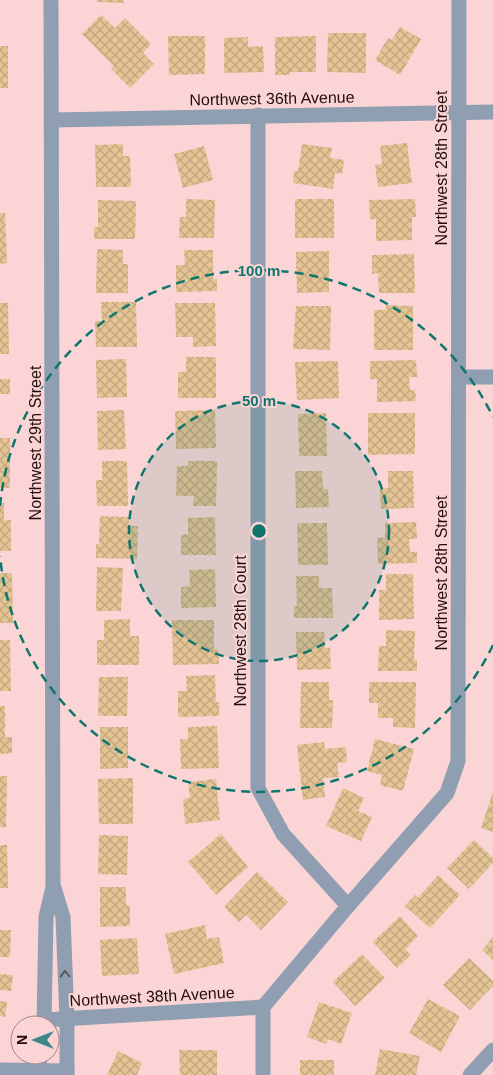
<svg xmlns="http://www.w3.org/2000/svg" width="493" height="1075" viewBox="0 0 493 1075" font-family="Arial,sans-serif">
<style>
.building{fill:url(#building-cross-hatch)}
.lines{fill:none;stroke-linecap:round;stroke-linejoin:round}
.minor{stroke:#909eb1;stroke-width:15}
.oneway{stroke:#595660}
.ring{fill:none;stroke:#0f766e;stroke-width:2.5;stroke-dasharray:9 6}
.labels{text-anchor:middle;stroke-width:4;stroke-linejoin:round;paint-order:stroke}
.street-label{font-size:16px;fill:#220d0e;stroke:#fbd5d6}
.centre{fill:#0f766e;stroke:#fbd5d6;stroke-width:2.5}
.ring-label{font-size:15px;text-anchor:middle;font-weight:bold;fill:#0f766e;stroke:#fbd5d6;stroke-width:4;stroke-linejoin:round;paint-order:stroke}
</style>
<defs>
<pattern id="building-cross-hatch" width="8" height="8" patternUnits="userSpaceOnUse" patternTransform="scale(1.25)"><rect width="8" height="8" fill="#e4c394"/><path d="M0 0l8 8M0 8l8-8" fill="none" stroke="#c3a67e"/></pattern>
</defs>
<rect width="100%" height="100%" fill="#fbd5d6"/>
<g class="building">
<polygon points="97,0 124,0 124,3 97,2"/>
<polygon points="101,15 115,28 125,18 151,44 143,53 154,64 130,88 111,69 114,66 82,34"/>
<polygon points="400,27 421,39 400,75 375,60 388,38 392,40"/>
<polygon points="328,33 366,33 366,73 327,72"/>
<polygon points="168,36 205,36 205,74 169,75"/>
<polygon points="316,36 316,72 290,72 290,75 275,75 275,37"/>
<polygon points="248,37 248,47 263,46 264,72 224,73 224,38"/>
<rect x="0" y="46" width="8" height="42"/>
<polygon points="407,143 412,183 378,187 375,165 382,164 380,146"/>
<polygon points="123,144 123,156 130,156 131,187 96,187 95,145"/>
<polygon points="302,144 332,148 330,158 344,160 342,174 335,173 333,189 293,183 294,171 298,171"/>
<polygon points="204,146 213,180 183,188 174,154"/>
<polygon points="186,199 215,200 214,238 179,238 180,217 186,217"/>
<rect x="295" y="199" width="39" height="39"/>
<polygon points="415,199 416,217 412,217 412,240 376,241 376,219 370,219 369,200"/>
<polygon points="98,200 136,201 135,239 94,239 94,227 98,227"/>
<polygon points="0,213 5,213 7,263 0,264"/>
<polygon points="97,249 123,250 123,264 128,264 128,293 96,293"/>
<polygon points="184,250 213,250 213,279 217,279 217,291 176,292 176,265 185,265"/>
<polygon points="329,251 329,292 297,293 296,252"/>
<polygon points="414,254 415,293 379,293 378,273 372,274 372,255"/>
<polygon points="101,302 136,302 137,347 96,347 95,321 102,321"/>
<polygon points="0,303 8,303 9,354 0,354"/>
<polygon points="175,303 215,303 216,346 193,347 193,337 176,337"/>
<polygon points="386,305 413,306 413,350 374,350 374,310 386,310"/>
<polygon points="296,306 331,306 330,350 293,349"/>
<polygon points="186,357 216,357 216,398 178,398 178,372 186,372"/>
<polygon points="126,359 127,397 97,398 96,360"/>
<polygon points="416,360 417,377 409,377 410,390 415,390 416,401 377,402 377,379 370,379 370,361"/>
<polygon points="338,361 339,398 297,400 295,362"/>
<rect x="0" y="379" width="10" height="15"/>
<polygon points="124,410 126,449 98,450 97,411"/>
<polygon points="215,410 216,448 176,449 175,411"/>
<polygon points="326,413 327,456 299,456 298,414"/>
<polygon points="368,413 415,413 415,454 368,455"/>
<rect x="0" y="438" width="10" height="50"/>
<polygon points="102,461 127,461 128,506 97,506 96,480 102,480"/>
<polygon points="188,461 217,461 216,506 193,506 194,496 176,496 177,466 188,466"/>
<polygon points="295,471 322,471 323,489 328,489 329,507 296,508"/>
<polygon points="388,471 413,471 414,508 381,509 380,489 388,488"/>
<polygon points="0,503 4,503 4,520 11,520 11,551 0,551"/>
<polygon points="100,516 129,517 129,526 138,526 137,559 96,558 96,544 99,544"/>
<polygon points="215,517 216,555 181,555 181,535 188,534 188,518"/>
<polygon points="416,522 417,539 409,539 410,552 417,552 417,563 378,564 377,538 385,537 385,523"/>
<polygon points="297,523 327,523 328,565 298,565"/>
<polygon points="97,567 123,568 121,611 96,611"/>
<polygon points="215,569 216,607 181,608 181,587 190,586 189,570"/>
<polygon points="0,573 12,573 13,623 0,623"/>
<polygon points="386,574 413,574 414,619 379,620 379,590 386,590"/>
<polygon points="296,576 319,576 319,588 332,588 333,618 294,618 294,606 297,606"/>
<polygon points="130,619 130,636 139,636 139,665 97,665 97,640 104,640 104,620"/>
<polygon points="172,620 214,620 214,649 218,649 219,664 173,665"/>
<polygon points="386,630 415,631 414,660 417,660 417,671 378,671 379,646 386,646"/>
<polygon points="296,632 324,632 325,648 330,648 331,669 297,670"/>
<polygon points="0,640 10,640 11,691 0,691"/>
<polygon points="215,675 216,702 219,702 219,716 178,717 178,691 187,691 186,676"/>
<polygon points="99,677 128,677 127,716 98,716"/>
<polygon points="301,682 329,682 329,700 333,700 332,728 300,728"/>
<polygon points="369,682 416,682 415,728 393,727 393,718 378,718 378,703 369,703"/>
<polygon points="0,706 5,706 5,737 12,737 12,753 0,754"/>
<polygon points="217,726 219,768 181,769 180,739 188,739 188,727"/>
<polygon points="100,727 128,727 128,768 100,769"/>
<polygon points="375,739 414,749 403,791 380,785 382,775 367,771"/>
<polygon points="324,742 325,749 346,747 347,762 337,763 339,777 323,778 325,797 303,800 297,745"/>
<polygon points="0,776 7,776 6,827 0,827"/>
<polygon points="133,778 133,824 99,824 98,779"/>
<polygon points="216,779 220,820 185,824 183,799 190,798 188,782"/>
<polygon points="343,788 364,798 358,811 372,817 361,841 326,826"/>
<polygon points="493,792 493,832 481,828"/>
<polygon points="221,834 248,867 216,895 188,862"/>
<polygon points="99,835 128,836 127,875 98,874"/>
<polygon points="474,840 493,858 493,863 469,889 447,868"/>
<polygon points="0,845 7,845 8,888 0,888"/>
<polygon points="257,872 288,902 261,930 246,915 239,922 224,907"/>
<polygon points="438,875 460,895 430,928 405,906 415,895 418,898"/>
<polygon points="100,887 126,887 126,905 130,905 130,926 100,927"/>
<polygon points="400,916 418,936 405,949 411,955 397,968 373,942"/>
<polygon points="205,925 207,939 219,937 224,963 174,974 165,934"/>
<polygon points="0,930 11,930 10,957 0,957"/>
<polygon points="493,937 493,960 482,950"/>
<polygon points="137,938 139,974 102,976 100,940"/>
<polygon points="362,954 385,978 355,1006 333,982"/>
<polygon points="469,958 493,981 493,986 470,1010 443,985"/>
<polygon points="0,974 13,975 11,991 0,990"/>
<polygon points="428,999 460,1016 441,1052 409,1033"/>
<polygon points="0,1001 7,1002 5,1017 0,1016"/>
<polygon points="319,1002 352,1013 341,1044 328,1039 326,1044 307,1037"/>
<polygon points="380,1049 420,1056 416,1075 375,1075"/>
<polygon points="179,1050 217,1050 217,1075 180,1075"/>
<polygon points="118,1051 142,1063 137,1075 107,1075"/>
<rect x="300" y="1060" width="34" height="15"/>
</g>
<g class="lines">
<g class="minor">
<polyline points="258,115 258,788 283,834 348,906"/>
<polyline points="52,120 493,112"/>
<polyline points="459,377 493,377"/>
<polyline points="54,888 63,917 67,1019 67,1075"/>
<polyline points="44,1020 263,1007"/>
<polyline points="44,1025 46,917 53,887 51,0"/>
<polyline points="0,1070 67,1071"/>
<polyline points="38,1075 40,1055"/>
<polyline points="263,1075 263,1007 348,906 447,793 458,761 459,0"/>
<polyline points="470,1075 493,1050"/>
</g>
</g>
<defs><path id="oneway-chevron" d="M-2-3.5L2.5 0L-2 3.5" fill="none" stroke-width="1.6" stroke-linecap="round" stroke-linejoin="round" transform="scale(1.25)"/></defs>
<use class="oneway" href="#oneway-chevron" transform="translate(65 974) rotate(-92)"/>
<circle cx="259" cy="531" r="130" fill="#0f766e" fill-opacity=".12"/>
<g class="ring">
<circle cx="259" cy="531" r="130"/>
<path d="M493 645A260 260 0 0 1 0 556M0 506A260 260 0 0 1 493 417"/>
</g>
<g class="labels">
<g class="street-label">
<text transform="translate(272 98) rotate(-1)" y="6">Northwest 36th Avenue</text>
<text transform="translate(441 168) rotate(-90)" y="6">Northwest 28th Street</text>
<text transform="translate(35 443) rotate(-90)" y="6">Northwest 29th Street</text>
<text transform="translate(441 573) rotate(-90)" y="6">Northwest 28th Street</text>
<text transform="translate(240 631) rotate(-90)" y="6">Northwest 28th Court</text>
<text transform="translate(152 996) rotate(-3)" y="6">Northwest 38th Avenue</text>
</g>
</g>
<circle cx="259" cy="531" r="8" class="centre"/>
<g class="ring-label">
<text x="259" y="276">100 m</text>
<text x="259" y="406">50 m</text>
</g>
<g transform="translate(35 1040) rotate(270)"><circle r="24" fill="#fbd5d6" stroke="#a48586"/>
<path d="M0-4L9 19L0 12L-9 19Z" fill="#3e8687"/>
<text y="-8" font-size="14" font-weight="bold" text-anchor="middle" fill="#220d0e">N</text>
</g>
</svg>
